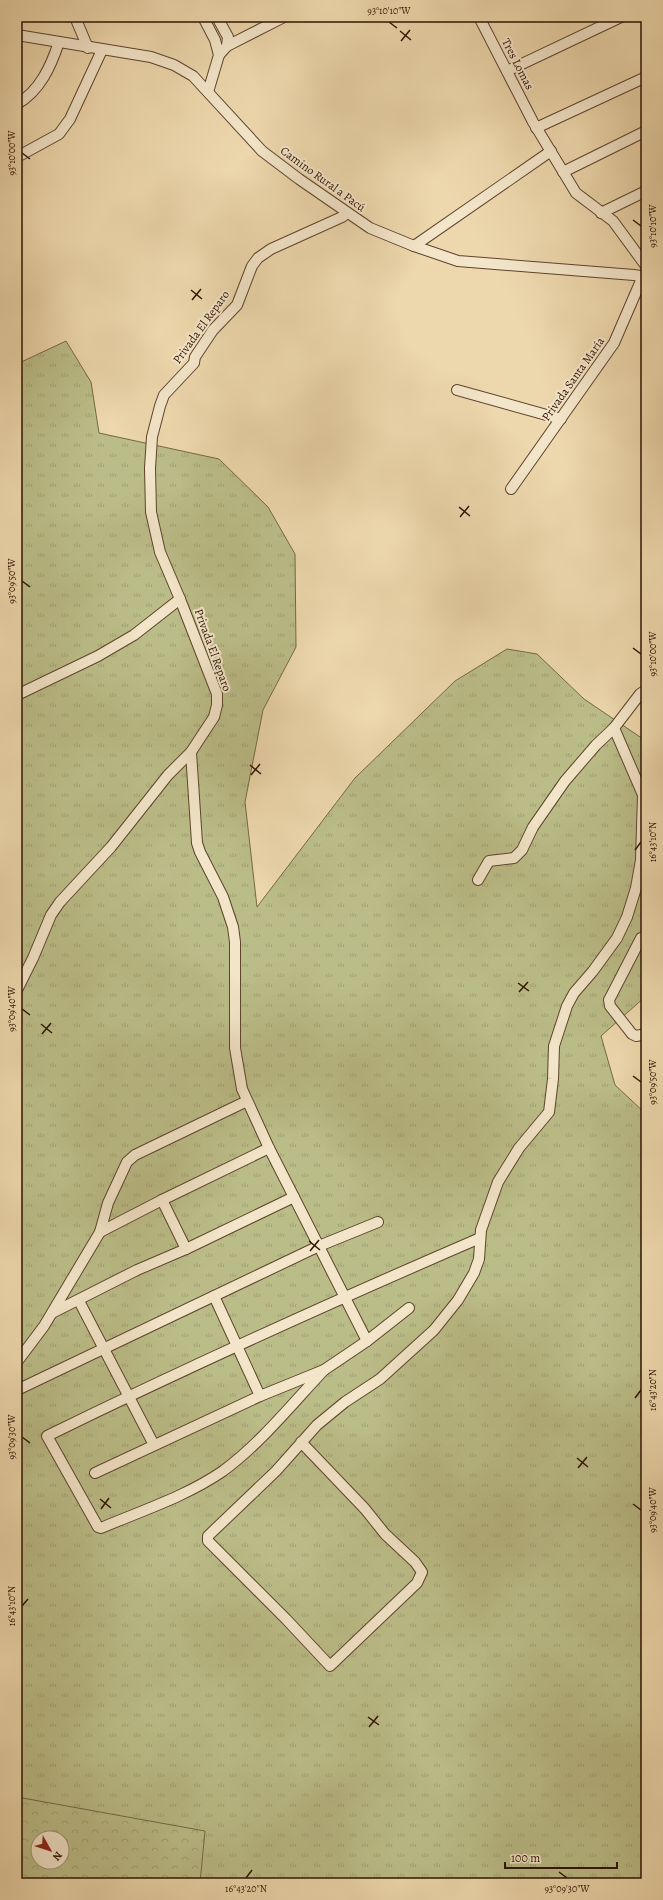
<svg xmlns="http://www.w3.org/2000/svg" width="663" height="1900" viewBox="0 0 663 1900" font-family="Alegreya,serif">
<style>
.grass{fill:url(#grass-tufts);stroke:#746846;fill-rule:evenodd}
.park{fill:url(#park-crowns);stroke:#746846;fill-rule:evenodd}
.lines{fill:none;stroke-linecap:round;stroke-linejoin:round}
.minor-casing{stroke:#5e442d;stroke-width:12}
.minor{stroke:#f3e5c9;stroke-width:10}
.ticks{fill:none;stroke:#2e1303;stroke-width:1.5}
.labels{text-anchor:middle;stroke-width:4;stroke-linejoin:round;paint-order:stroke}
.street-label{font-size:12px;fill:#2e1303;stroke:#f3e5c9}
.neatline{fill:none;stroke:#2e1303;stroke-width:1.5}
.ticks-label{font-size:10px;text-anchor:middle;fill:#2e1303}
</style>
<defs>
<pattern id="grass-tufts" width="24" height="20" patternUnits="userSpaceOnUse"><rect width="24" height="20" fill="#bbbd88"/><path d="M3 7l-1-3M5 7V3M7 7l1-3M15 17l-1-3M17 17v-4M19 17l1-3" fill="none" stroke="#a1a274"/></pattern>
<pattern id="park-crowns" width="20" height="18" patternUnits="userSpaceOnUse"><rect width="20" height="18" fill="#bbbd88"/><path d="M2 6a3 3 0 1 1 6 0M12 15a3 3 0 1 1 6 0" fill="none" stroke="#a1a274"/></pattern>
</defs>
<rect width="100%" height="100%" fill="#edd7ac"/>
<filter id="stains"><feTurbulence type="fractalNoise" baseFrequency=".005" numOctaves="4"/><feColorMatrix values="0 0 0 0 .2 0 0 0 0 .09 0 0 0 0 .02 0 0 0 .5 -.17"/></filter>
<radialGradient id="worn" r=".72"><stop offset=".6" stop-color="#630" stop-opacity="0"/><stop offset="1" stop-color="#630" stop-opacity=".3"/></radialGradient>
<path class="grass" d="M66 341 91 382 99 433 219 459 268 507 295 554 296 647 263 710 245 802 257 907 355 778 455 681 507 649 537 654 584 699 646 741V996L601 1036 615 1085 646 1114V1310L644 1311 646 1315V1883H17V364ZM38 1838H62V1862H38Z"/>
<path class="park" d="M17 1797 205 1831 200 1883H17ZM38 1838H62V1862H38Z"/>
<g class="lines">
<defs>
<g id="minor">
<polyline points="75,17 88,48"/>
<polyline points="203,17 215,40 219,55"/>
<polyline points="479,17 533,122 576,193 613,221 646,266"/>
<polyline points="17,35 151,57 174,65 193,76 262,151 299,179 370,228 414,246 458,261 634,275 646,277"/>
<polyline points="227,46 284,17"/>
<polyline points="507,71 621,17"/>
<polyline points="208,92 219,55 227,46 228,37 217,17"/>
<path d="M17 104C40 91 51 66 59 42"/>
<polyline points="536,128 646,77"/>
<polyline points="17,157 59,134 70,119 102,50"/>
<polyline points="563,172 646,131"/>
<polyline points="601,213 646,191"/>
<polyline points="414,246 551,151"/>
<polyline points="457,390 561,419"/>
<polyline points="511,489 614,343 643,276"/>
<polyline points="17,695 98,656 134,635 180,599"/>
<polyline points="191,752 197,843 200,852 223,897 233,927 235,942 235,1048 242,1089 269,1148 367,1341"/>
<polyline points="478,880 489,861 514,858 522,850 533,827 565,781 596,745 614,728 640,694 646,690"/>
<polyline points="641,938 609,1000 610,1006 632,1034 636,1036 646,1034"/>
<polyline points="17,990 33,958 51,915 60,902 111,847 168,775 191,752 214,717 217,705 217,694 180,599 160,552 151,512 150,468 152,437 160,406 164,395 194,363 195,357 213,330 237,305 252,266 258,258 271,249 342,217 347,213"/>
<polyline points="162,1200 186,1249"/>
<polyline points="100,1232 162,1200 269,1148"/>
<polyline points="214,1296 260,1396"/>
<polyline points="79,1301 154,1445"/>
<polyline points="52,1313 137,1270 186,1249 294,1197"/>
<polyline points="17,1362 44,1326 100,1232 108,1203 127,1162 135,1155 247,1101"/>
<path d="M324 1370C292 1404 261 1443 223 1471 187 1496 141 1511 101 1528L98 1527 47 1436C190 1366 334 1301 480 1238"/>
<polyline points="17,1390 319,1246 378,1222"/>
<polyline points="301,1442 365,1509 385,1534 415,1562 422,1572 417,1583 330,1666 286,1619 208,1541 208,1536 276,1471 317,1425 345,1402 380,1379 434,1330 458,1300 474,1273 479,1259 481,1230 498,1182 519,1148 549,1112 553,1079 554,1046 567,1006 574,993 593,971 617,938 627,917 636,888 641,860 643,795 614,728"/>
<polyline points="95,1473 260,1396 324,1370 367,1341 409,1308"/>
</g>
</defs>
<use href="#minor" class="minor-casing"/>
<use href="#minor" class="minor"/>
</g>
<path class="ticks" d="M389 22 397 28M400 31 411 40M401 41 410 30M22 153 30 159M633 220 641 226M191 290 202 299M192 300 201 289M459 507 470 516M460 517 469 506M22 581 30 587M633 648 641 654M250 765 261 774M251 775 260 764M635 850 641 842M518 983 529 991M519 992 528 982M22 1009 30 1015M41 1024 52 1033M42 1034 51 1023M633 1076 641 1082M309 1241 320 1250M310 1251 319 1240M635 1398 641 1390M22 1437 30 1443M577 1458 588 1467M578 1468 587 1457M100 1499 111 1508M633 1504 641 1510M101 1509 109 1498M22 1606 28 1599M368 1717 379 1725M369 1727 378 1716M559 1872 567 1878M246 1878 252 1870"/>
<g class="labels">
<g class="street-label">
<text transform="translate(518 64) rotate(63)" y="4">Tres Lomas</text>
<text transform="translate(323 179) rotate(36)" y="4">Camino Rural a Pacú</text>
<text transform="translate(201 327) rotate(-54)" y="4">Privada El Reparo</text>
<text transform="translate(573 379) rotate(-55)" y="4">Privada Santa María</text>
<text transform="translate(213 650) rotate(70)" y="4">Privada El Reparo</text>
</g>
</g>
<rect width="663" height="1900" fill="none" stroke="#edd7ac" stroke-width="44"/>
<g transform="translate(50 1850) rotate(129)"><circle r="19" fill="#f3e5c9" stroke="#a4917a"/>
<path d="M0-3L7 15L0 10L-7 15Z" fill="#8f2418"/>
<text y="-6" font-size="11" font-weight="bold" text-anchor="middle" fill="#2e1303">N</text>
</g>
<path d="M505 1862v6h112v-6" fill="none" stroke="#2e1303" stroke-width="2"/>
<text x="511" y="1862" font-size="12" fill="#2e1303" stroke="#f3e5c9" stroke-width="3" paint-order="stroke">100 m</text>
<rect x="22" y="22" width="619" height="1856" class="neatline"/>
<g class="ticks-label">
<text x="389" y="14">93°10'10"W</text>
<text transform="translate(11 153) rotate(-90)" y="4">93°10'00"W</text>
<text transform="translate(652 226) rotate(-90)" y="4">93°10'10"W</text>
<text transform="translate(11 581) rotate(-90)" y="4">93°09'50"W</text>
<text transform="translate(652 654) rotate(-90)" y="4">93°10'00"W</text>
<text transform="translate(652 842) rotate(-90)" y="4">16°43'10"N</text>
<text transform="translate(11 1009) rotate(-90)" y="4">93°09'40"W</text>
<text transform="translate(652 1082) rotate(-90)" y="4">93°09'50"W</text>
<text transform="translate(652 1390) rotate(-90)" y="4">16°43'20"N</text>
<text transform="translate(11 1437) rotate(-90)" y="4">93°09'30"W</text>
<text transform="translate(652 1510) rotate(-90)" y="4">93°09'40"W</text>
<text transform="translate(11 1606) rotate(-90)" y="4">16°43'10"N</text>
<text x="246" y="1892">16°43'20"N</text>
<text x="567" y="1892">93°09'30"W</text>
</g>
<rect width="100%" height="100%" filter="url(#stains)"/>
<rect width="100%" height="100%" fill="url(#worn)"/>
</svg>
